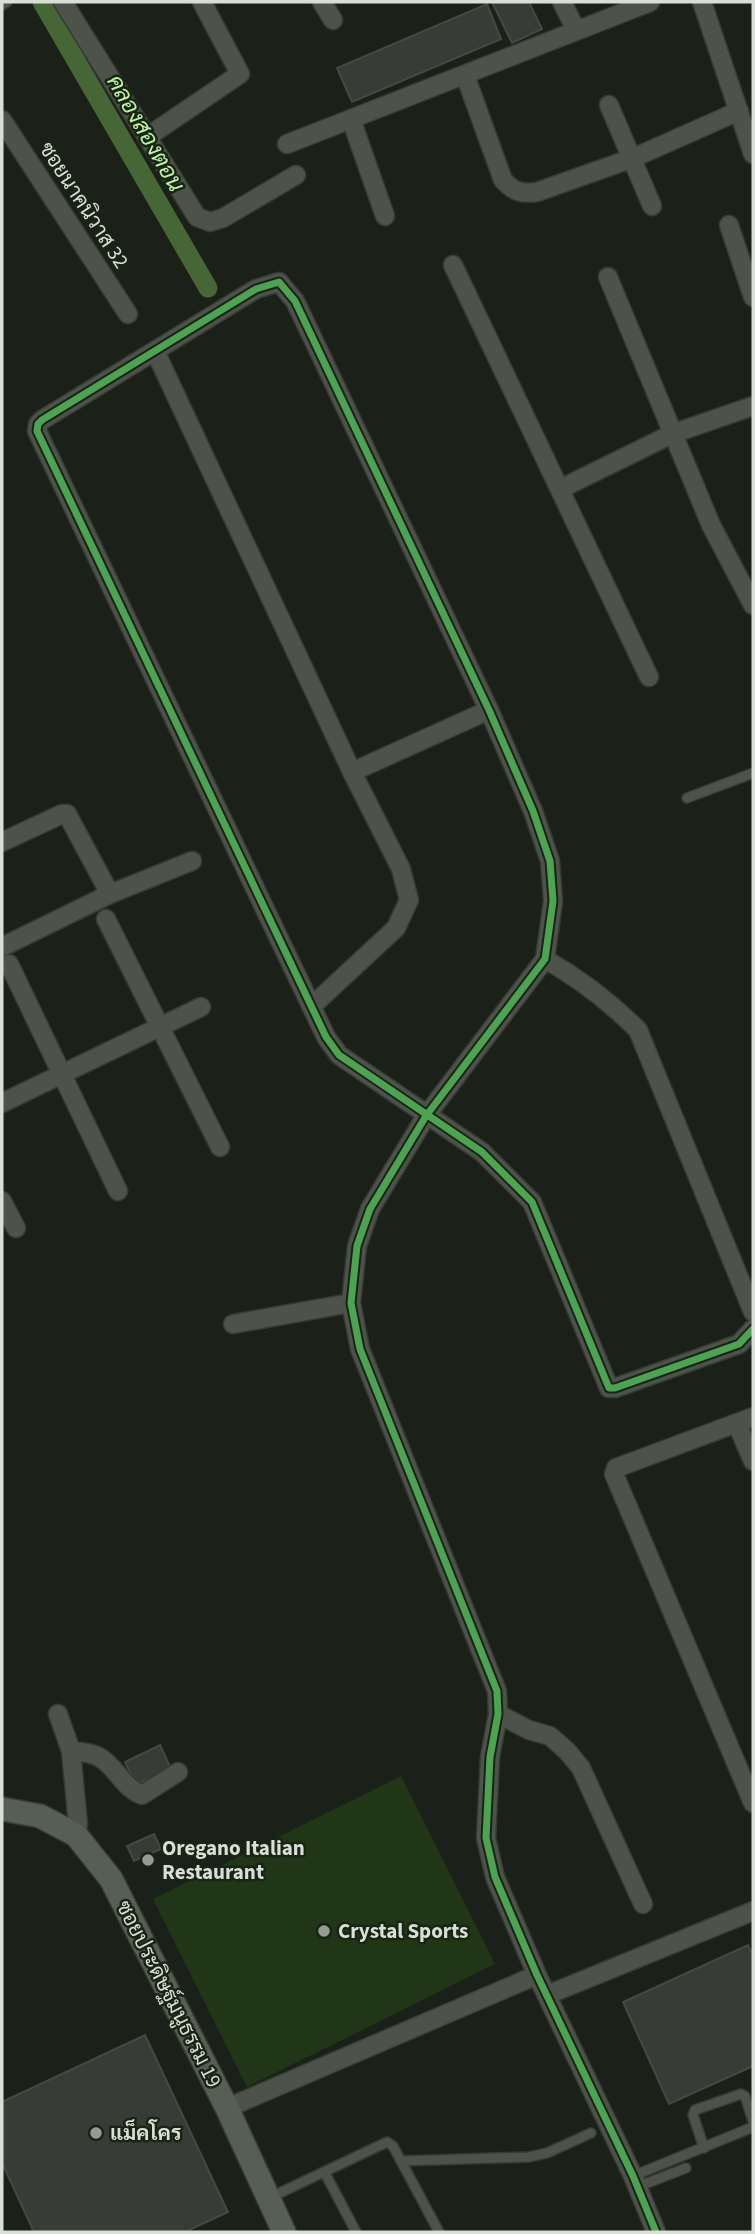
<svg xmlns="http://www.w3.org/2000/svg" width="755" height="2234" viewBox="0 0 755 2234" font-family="'Source Sans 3',Sarabun,sans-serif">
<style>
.green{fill:#213617}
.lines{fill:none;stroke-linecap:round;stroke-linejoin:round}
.canal{stroke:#466735;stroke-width:19}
.building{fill:#383c36;stroke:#444a42;stroke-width:2}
.lane-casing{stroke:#363a33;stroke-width:12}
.street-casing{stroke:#363a33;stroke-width:21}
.secondary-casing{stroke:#363a33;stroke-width:26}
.lane{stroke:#4d534a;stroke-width:9}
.street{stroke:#4d534a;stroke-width:18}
.secondary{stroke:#575e54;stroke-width:23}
.cycleway-casing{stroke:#1a2415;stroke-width:11}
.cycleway{stroke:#4ca352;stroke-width:7}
.poi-dot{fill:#969c93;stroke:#1a2415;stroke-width:2.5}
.labels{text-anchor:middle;stroke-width:5;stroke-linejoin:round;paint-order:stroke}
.street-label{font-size:21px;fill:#d8dfd5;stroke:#1a2415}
.poi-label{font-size:21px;font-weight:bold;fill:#d8dfd5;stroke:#1a2415;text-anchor:start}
.water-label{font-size:23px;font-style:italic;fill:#bcf3a3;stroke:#1a2415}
</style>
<rect width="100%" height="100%" fill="#1b2018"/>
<polygon class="green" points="401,1776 495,1964 247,2087 153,1899"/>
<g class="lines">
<polyline class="canal" points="42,2 208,288"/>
</g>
<g class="building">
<polygon points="492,2 529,2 542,29 512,43"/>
<polygon points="487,4 501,39 352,102 337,68"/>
<polygon points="160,1745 171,1769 136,1785 125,1762"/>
<polygon points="154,1834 161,1849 134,1861 127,1846"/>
<polygon points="748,1945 751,1952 753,1951 753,2066 669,2104 623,2002"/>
<polygon points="145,2035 228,2212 185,2232 34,2232 2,2163 2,2102"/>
</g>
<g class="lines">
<defs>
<g id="lane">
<polyline points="2,5 7,2"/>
<polyline points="687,798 753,773"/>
<polyline points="704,2148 693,2115 695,2110 741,2094 745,2096 753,2121"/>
<polyline points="401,2161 529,2157 547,2153 591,2133"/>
<polyline points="325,2173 356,2232"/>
<polyline points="633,2176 753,2127"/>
<polyline points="637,2187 686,2168"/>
<polyline points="269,2198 387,2142 393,2146 439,2232"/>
</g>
<g id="street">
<polyline points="63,2 197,217 210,222 223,218 296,175"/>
<polyline points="322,2 333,20"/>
<polyline points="562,2 576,30"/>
<polyline points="702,2 753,154"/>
<path d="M465 75 503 180C514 192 521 194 537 192L633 158 739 111"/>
<polyline points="609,105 652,206"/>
<polyline points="351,119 385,216"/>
<polyline points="2,120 128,314"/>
<polyline points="147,137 240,74 202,2"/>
<polyline points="287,144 650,2"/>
<polyline points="729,225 753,297"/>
<polyline points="453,265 649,677"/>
<polyline points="608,277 711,525 753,605"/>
<polyline points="155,351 352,772 401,869 409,900 396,928 313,1005"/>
<polyline points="560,489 672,434 753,406"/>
<polyline points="352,772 489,710"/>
<polyline points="2,842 62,814 67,814 110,894 2,947"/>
<polyline points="110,894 192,861"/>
<polyline points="106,919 220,1147"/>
<path d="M545 959C580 979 609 1001 638 1030L753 1312"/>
<polyline points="9,964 118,1191"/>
<polyline points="2,1103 201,1007"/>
<polyline points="2,1201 16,1228"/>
<polyline points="233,1324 351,1303"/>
<polyline points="753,1417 616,1468 614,1474 753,1803"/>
<polyline points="737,1424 753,1461"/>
<polyline points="58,1714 71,1751 78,1824 76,1835"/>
<polyline points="498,1714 529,1730 550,1736 567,1751 581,1768 643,1904"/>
<path d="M71 1751C80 1752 91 1752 99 1757 116 1766 123 1788 142 1795L178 1772"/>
<polyline points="547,1995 753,1911"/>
<polyline points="227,2108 537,1975"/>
<polyline points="656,2232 633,2176 537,1975 495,1877 486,1838 490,1757 498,1714 497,1691 360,1349 351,1303 357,1246 370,1209 426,1116 545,959 553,901 550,861 533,811 489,710 295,301 279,282 256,289 42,420 38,424 37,431 326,1037 339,1055 482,1152 532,1202 609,1388 615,1388 739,1344 753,1329"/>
</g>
<polyline id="secondary" points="2,1809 40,1816 76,1835 111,1879 227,2108 284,2232"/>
</defs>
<use href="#lane" class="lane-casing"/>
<use href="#street" class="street-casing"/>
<use href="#secondary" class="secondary-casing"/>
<use href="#lane" class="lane"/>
<use href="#street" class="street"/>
<use href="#secondary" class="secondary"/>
<defs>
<polyline id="cycleway" points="656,2232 633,2176 537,1975 495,1877 486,1838 490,1757 498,1714 497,1691 360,1349 351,1303 357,1246 370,1209 426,1116 545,959 553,901 550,861 533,811 489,710 295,301 279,282 256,289 42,420 38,424 37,431 326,1037 339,1055 482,1152 532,1202 609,1388 615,1388 739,1344 753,1329"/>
</defs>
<use href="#cycleway" class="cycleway-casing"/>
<use href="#cycleway" class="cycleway"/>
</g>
<g class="poi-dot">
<circle cx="148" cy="1860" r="7"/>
<circle cx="324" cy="1931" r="7"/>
<circle cx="96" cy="2133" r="7"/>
</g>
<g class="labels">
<g class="street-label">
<text transform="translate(84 205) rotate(57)" y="7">ซอยนาคนิวาส 32</text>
<text transform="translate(169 1994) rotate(63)" y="7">ซอยประดิษฐ์มนูธรรม 19</text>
</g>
<g class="poi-label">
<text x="162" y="1855">Oregano Italian<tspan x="162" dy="24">Restaurant</tspan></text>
<text x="338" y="1938">Crystal Sports</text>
<text x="110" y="2140">แม็คโคร</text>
</g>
<g class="water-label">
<text transform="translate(146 133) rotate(60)" y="8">คลองสองตอน</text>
</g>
</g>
<rect width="755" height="2234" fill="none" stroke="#d8dfd5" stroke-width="7"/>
</svg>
